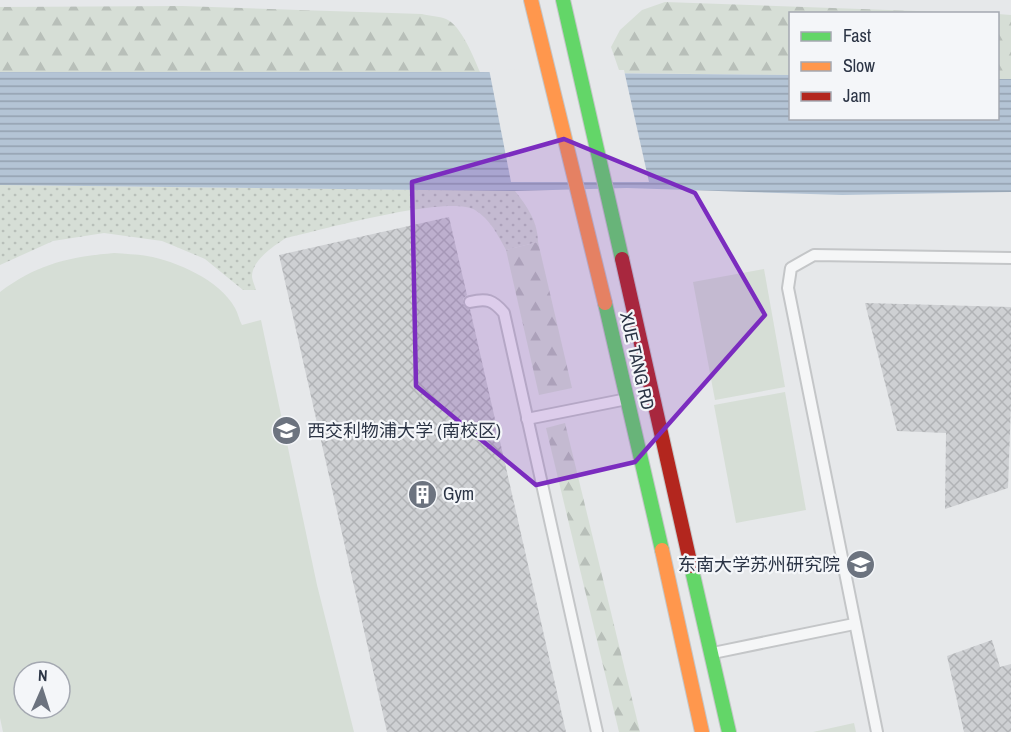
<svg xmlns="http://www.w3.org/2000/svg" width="1011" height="732" viewBox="0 0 1011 732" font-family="'Archivo Narrow','Noto Sans SC',sans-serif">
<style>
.grass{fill:url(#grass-dots)}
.forest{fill:url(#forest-firs)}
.garden{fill:#d6ded6;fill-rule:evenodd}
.water{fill:url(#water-rules)}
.pier{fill:#e6e8ea}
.building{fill:url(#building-cross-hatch)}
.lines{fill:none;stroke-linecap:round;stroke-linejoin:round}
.lane-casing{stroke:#c4c6c8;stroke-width:14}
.fast-casing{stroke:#c4c6c8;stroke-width:16}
.slow-casing{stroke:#c4c6c8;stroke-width:16}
.jam-casing{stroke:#c4c6c8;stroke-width:16}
.lane{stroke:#f5f6f7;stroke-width:10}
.fast{stroke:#63d668;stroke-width:14}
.slow{stroke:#ff974d;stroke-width:14}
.jam{stroke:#b3261e;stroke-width:14}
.marked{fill:#7b2cbf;fill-opacity:0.2;stroke:#7b2cbf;stroke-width:4.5;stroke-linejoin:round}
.labels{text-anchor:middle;stroke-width:4.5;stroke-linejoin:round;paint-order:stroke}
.street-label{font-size:18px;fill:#2b3445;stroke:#f4f6f9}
.poi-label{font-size:18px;fill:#2b3445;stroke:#f4f6f9;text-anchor:start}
</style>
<defs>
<pattern id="grass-dots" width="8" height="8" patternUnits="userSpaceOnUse" patternTransform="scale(1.5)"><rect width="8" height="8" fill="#d6ded6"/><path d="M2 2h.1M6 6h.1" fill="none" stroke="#b8bfb9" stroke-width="1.8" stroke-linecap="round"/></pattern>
<pattern id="forest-firs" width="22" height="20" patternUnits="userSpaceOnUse" patternTransform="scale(1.5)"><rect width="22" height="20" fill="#d6ded6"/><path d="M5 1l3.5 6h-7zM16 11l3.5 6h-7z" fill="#b8bfb9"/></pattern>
<pattern id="water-rules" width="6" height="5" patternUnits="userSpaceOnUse" patternTransform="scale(1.5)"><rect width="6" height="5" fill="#b4c4d5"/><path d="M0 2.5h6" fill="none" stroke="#93a0af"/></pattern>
<pattern id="building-cross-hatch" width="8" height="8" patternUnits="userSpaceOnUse" patternTransform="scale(1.5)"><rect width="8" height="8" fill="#ced0d3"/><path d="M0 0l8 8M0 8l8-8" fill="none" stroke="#b1b3b6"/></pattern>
</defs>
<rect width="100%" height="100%" fill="#e6e8ea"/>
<path class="grass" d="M0 185 515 191C527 206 538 222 538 242L506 250C498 235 490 219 475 210 449 194 321 230 286 238 275 245 252 260 252 276 252 280 255 286 256 290H243L205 259 179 248 162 241 104 233 53 241 0 265Z"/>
<g class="forest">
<polygon points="665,2 973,13 790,14 790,75 620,73 611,47 620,30 642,10"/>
<path d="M182 6 422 14C430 16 439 16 446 19 461 25 474 58 480 72H0V7Z"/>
<polygon points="998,14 1011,15 1011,79 998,79"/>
<polygon points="538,242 572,388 539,395 506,250"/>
<polygon points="565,423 640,732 619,732 546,428"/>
</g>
<g class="garden">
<path d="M114 253C125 254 136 254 147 256 176 261 220 280 235 308 238 313 239 320 242 325L261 320 317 585 354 732H3L0 718V292C37 264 69 257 114 253ZM24 672H60V708H24Z"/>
<polygon points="764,269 785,387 715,400 693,282"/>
<polygon points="785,392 806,510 736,523 714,405"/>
<polygon points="854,723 856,732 813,732"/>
</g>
<polygon class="water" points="0,72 480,72 790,75 790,118 998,118 998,79 1011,79 1011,192 842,195 627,188 515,191 0,185"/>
<polygon class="pier" points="489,69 624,70 649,182 511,182"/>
<g class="building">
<polygon points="449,217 467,295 463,299 463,304 470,309 566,732 387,732 279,255"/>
<polygon points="865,303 1011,307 1011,403 1008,488 945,509 946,433 897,431"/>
<polygon points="992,640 1000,667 1011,664 1011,732 964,732 947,656"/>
</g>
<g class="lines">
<defs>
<g id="lane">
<path d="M470 302C487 298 493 300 504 313L597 732"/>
<polyline points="527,419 627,399"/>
<polyline points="713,653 854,624"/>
<polyline points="877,732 788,288 791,268 814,255 1011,258"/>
</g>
<g id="fast">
<polyline points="563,0 622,259"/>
<polyline points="605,303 662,550"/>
<polyline points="691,566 729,732"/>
</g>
<g id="slow">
<polyline points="531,0 605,303"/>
<polyline points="662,550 702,732"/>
</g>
<polyline id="jam" points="622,259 691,566"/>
</defs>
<use href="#lane" class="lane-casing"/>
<use href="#fast" class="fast-casing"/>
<use href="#slow" class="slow-casing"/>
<use href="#jam" class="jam-casing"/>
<use href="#lane" class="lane"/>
<use href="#fast" class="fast"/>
<use href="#slow" class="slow"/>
<use href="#jam" class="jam"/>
</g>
<path class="marked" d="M564 139 695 193 765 315 635 462 536 485 416 386 412 182Z"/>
<defs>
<symbol id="university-disc" viewBox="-11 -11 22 22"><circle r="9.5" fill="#6c737f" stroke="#f4f6f9"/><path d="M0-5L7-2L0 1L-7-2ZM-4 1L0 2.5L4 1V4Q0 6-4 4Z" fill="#fff"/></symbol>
<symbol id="building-disc" viewBox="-11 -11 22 22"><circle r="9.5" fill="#6c737f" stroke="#f4f6f9"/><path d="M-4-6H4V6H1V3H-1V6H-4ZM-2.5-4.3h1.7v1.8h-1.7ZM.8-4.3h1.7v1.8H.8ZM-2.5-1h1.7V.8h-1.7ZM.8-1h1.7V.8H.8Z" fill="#fff"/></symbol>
</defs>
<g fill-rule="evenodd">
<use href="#university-disc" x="270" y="414" width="33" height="33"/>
<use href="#building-disc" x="406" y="478" width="33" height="33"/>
<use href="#university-disc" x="844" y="548" width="33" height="33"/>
</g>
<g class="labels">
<g class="street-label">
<text transform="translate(637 361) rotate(77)" y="6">XUE TANG RD</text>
</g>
<g class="poi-label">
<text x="307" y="437">西交利物浦大学 (南校区)</text>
<text x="443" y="500">Gym</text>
<text x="840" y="571" text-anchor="end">东南大学苏州研究院</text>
</g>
</g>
<rect x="789" y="12" width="210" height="108" fill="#f4f6f9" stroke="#a4a8b1" stroke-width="1.5"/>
<rect x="801" y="32" width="30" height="9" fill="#63d668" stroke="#a4a8b1" stroke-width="1.5"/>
<text x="843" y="42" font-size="18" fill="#2b3445">Fast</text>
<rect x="801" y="62" width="30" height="9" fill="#ff974d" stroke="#a4a8b1" stroke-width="1.5"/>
<text x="843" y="72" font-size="18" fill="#2b3445">Slow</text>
<rect x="801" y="92" width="30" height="9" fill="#b3261e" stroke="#a4a8b1" stroke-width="1.5"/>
<text x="843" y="102" font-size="18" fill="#2b3445">Jam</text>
<g transform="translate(42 690) rotate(3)"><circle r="28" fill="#f4f6f9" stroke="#a4a8b1" stroke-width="1.5"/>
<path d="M0-4.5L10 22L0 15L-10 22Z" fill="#6c737f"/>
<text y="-9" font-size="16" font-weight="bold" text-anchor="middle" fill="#2b3445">N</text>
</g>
</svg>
